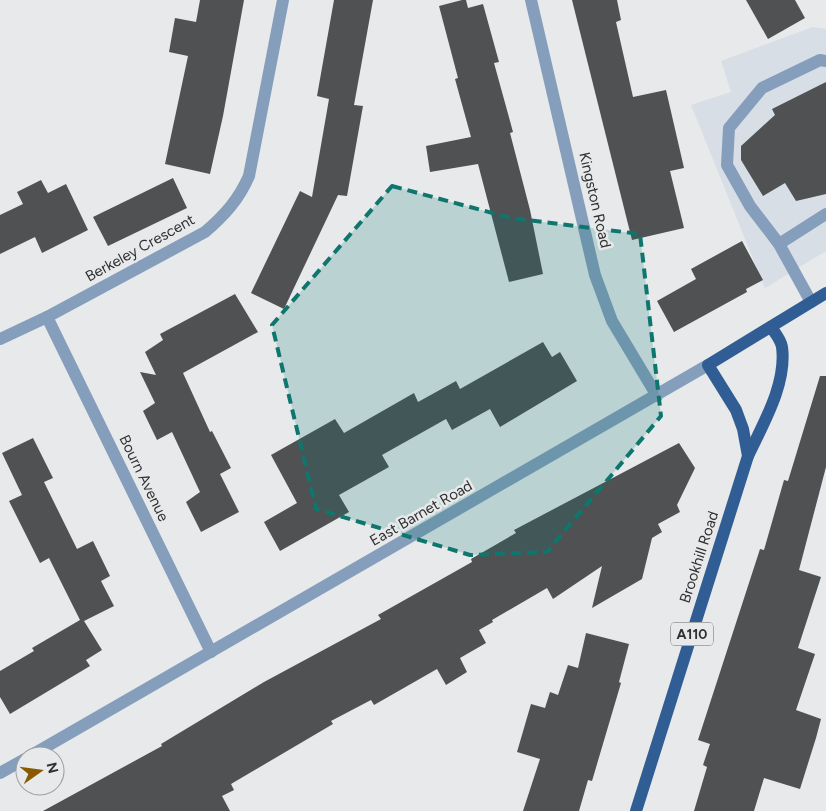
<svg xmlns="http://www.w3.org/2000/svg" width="826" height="811" viewBox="0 0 826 811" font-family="Figtree,sans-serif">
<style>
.built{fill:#d7dee6}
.building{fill:#4f5153}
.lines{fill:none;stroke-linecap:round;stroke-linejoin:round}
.service{stroke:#859ebc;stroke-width:12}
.minor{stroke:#859ebc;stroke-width:12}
.tertiary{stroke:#859ebc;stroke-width:12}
.primary{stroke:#305d93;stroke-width:12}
.marked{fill:#0f766e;fill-opacity:0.2;stroke:#0f766e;stroke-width:4;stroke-dasharray:10 6;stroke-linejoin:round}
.labels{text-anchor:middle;stroke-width:5;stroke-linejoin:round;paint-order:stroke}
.shield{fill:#e7e9eb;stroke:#67686a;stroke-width:1}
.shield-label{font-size:14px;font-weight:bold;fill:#303132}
.street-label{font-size:15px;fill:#303132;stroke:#e7e9eb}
</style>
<rect width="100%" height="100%" fill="#e7e9eb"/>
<polygon class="built" points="813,27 826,29 826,251 765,288 691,105 731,92 721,61"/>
<g class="building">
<polygon points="200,0 244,0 223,116 210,174 165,164 188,56 169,52 175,18 196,22"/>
<polygon points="334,0 373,0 354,105 363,106 347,196 338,195 284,309 251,293 300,191 312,197 329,99 317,96"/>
<polygon points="462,0 466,0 468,8 483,4 499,62 494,63 513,132 510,133 530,210 543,274 509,282 478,164 430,172 426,146 471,137 455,79 458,78 439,6"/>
<polygon points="572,0 617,0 621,20 616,22 633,97 666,90 684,168 670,171 684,228 632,240"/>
<polygon points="746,0 795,0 805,18 768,39"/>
<polygon points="826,82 826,194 796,201 785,183 763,196 741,160 741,146 775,115 772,109"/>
<polygon points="173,178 187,208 108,246 93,217"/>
<polygon points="41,180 48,193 66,184 88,230 42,253 35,237 0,254 0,215 23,204 17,192"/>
<polygon points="742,241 763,280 746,289 747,292 674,332 657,301 696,279 691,269"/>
<polygon points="235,294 258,332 183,373 210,432 212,431 231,468 220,474 239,512 201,532 186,502 200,492 172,432 157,440 143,411 155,403 140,372 156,375 145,352 163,340 160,334"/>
<polygon points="543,342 552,357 560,352 577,381 500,427 490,409 452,430 446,419 382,455 389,467 339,495 349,512 280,551 264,522 297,503 271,455 335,419 344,433 414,393 418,402 456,381 460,389"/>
<polygon points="820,376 826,376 826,467 799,570 821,577 798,648 815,654 796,710 821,719 816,738 800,789 764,778 754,811 694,811 707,767 703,765 710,744 698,740 760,549 764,550 784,480 788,481"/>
<polygon points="33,438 53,478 44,482 77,549 93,541 110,576 101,581 114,606 84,621 102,650 86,660 90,666 10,714 0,697 0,671 34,651 32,648 80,620 49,558 40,563 9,501 22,495 2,453"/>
<polygon points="679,443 695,468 677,505 680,512 658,524 662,532 652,538 642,579 592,608 602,566 553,599 547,588 492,620 493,622 479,630 486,643 460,658 467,672 446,685 437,669 374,705 371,700 331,721 333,724 231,784 234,790 222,796 230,811 43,811 162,746 161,744 264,682 381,619 378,615 472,562 471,559 516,533 514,530"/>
<polygon points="586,633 629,644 619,682 621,683 592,781 588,780 579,811 523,811 540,759 517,752 531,704 545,708 550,692 558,695 568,665 578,668"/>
</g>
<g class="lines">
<g class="service">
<polyline points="779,244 826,214"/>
<polyline points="811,302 779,244 750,206 727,165 729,128 762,88 820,60 826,61"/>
</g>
<g class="minor">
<polyline points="531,0 595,275 612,321 657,396"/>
<polyline points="47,317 211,652"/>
<path d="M0 339 47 317 205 232C225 215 239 199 249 176L283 0"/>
</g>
<g class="tertiary">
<polyline points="30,756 708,365"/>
<polyline points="0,773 25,759"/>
</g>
<g class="primary">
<polyline points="748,456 743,429 736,410 708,365 826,293"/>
<path d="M636 811 748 456C763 424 787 384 782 347 781 340 775 333 771 327"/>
</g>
</g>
<path class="marked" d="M392 186 511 218 640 234 661 416 547 552 470 555 316 509 272 325Z"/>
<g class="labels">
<rect class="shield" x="671" y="622.5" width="42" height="23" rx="4"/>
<g class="shield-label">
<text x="692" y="639">A110</text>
</g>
<g class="street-label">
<text transform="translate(595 200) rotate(77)" y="5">Kingston Road</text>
<text transform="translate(140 248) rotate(-29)" y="5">Berkeley Crescent</text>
<text transform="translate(144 478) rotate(64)" y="5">Bourn Avenue</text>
<text transform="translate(421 513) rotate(-30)" y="5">East Barnet Road</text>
<text transform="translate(699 557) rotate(-72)" y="5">Brookhill Road</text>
</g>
</g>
<g transform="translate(40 771) rotate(76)"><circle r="24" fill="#e7e9eb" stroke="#9e9fa1"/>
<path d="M0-4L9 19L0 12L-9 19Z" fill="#895a00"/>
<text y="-8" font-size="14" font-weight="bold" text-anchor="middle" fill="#303132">N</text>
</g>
</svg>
